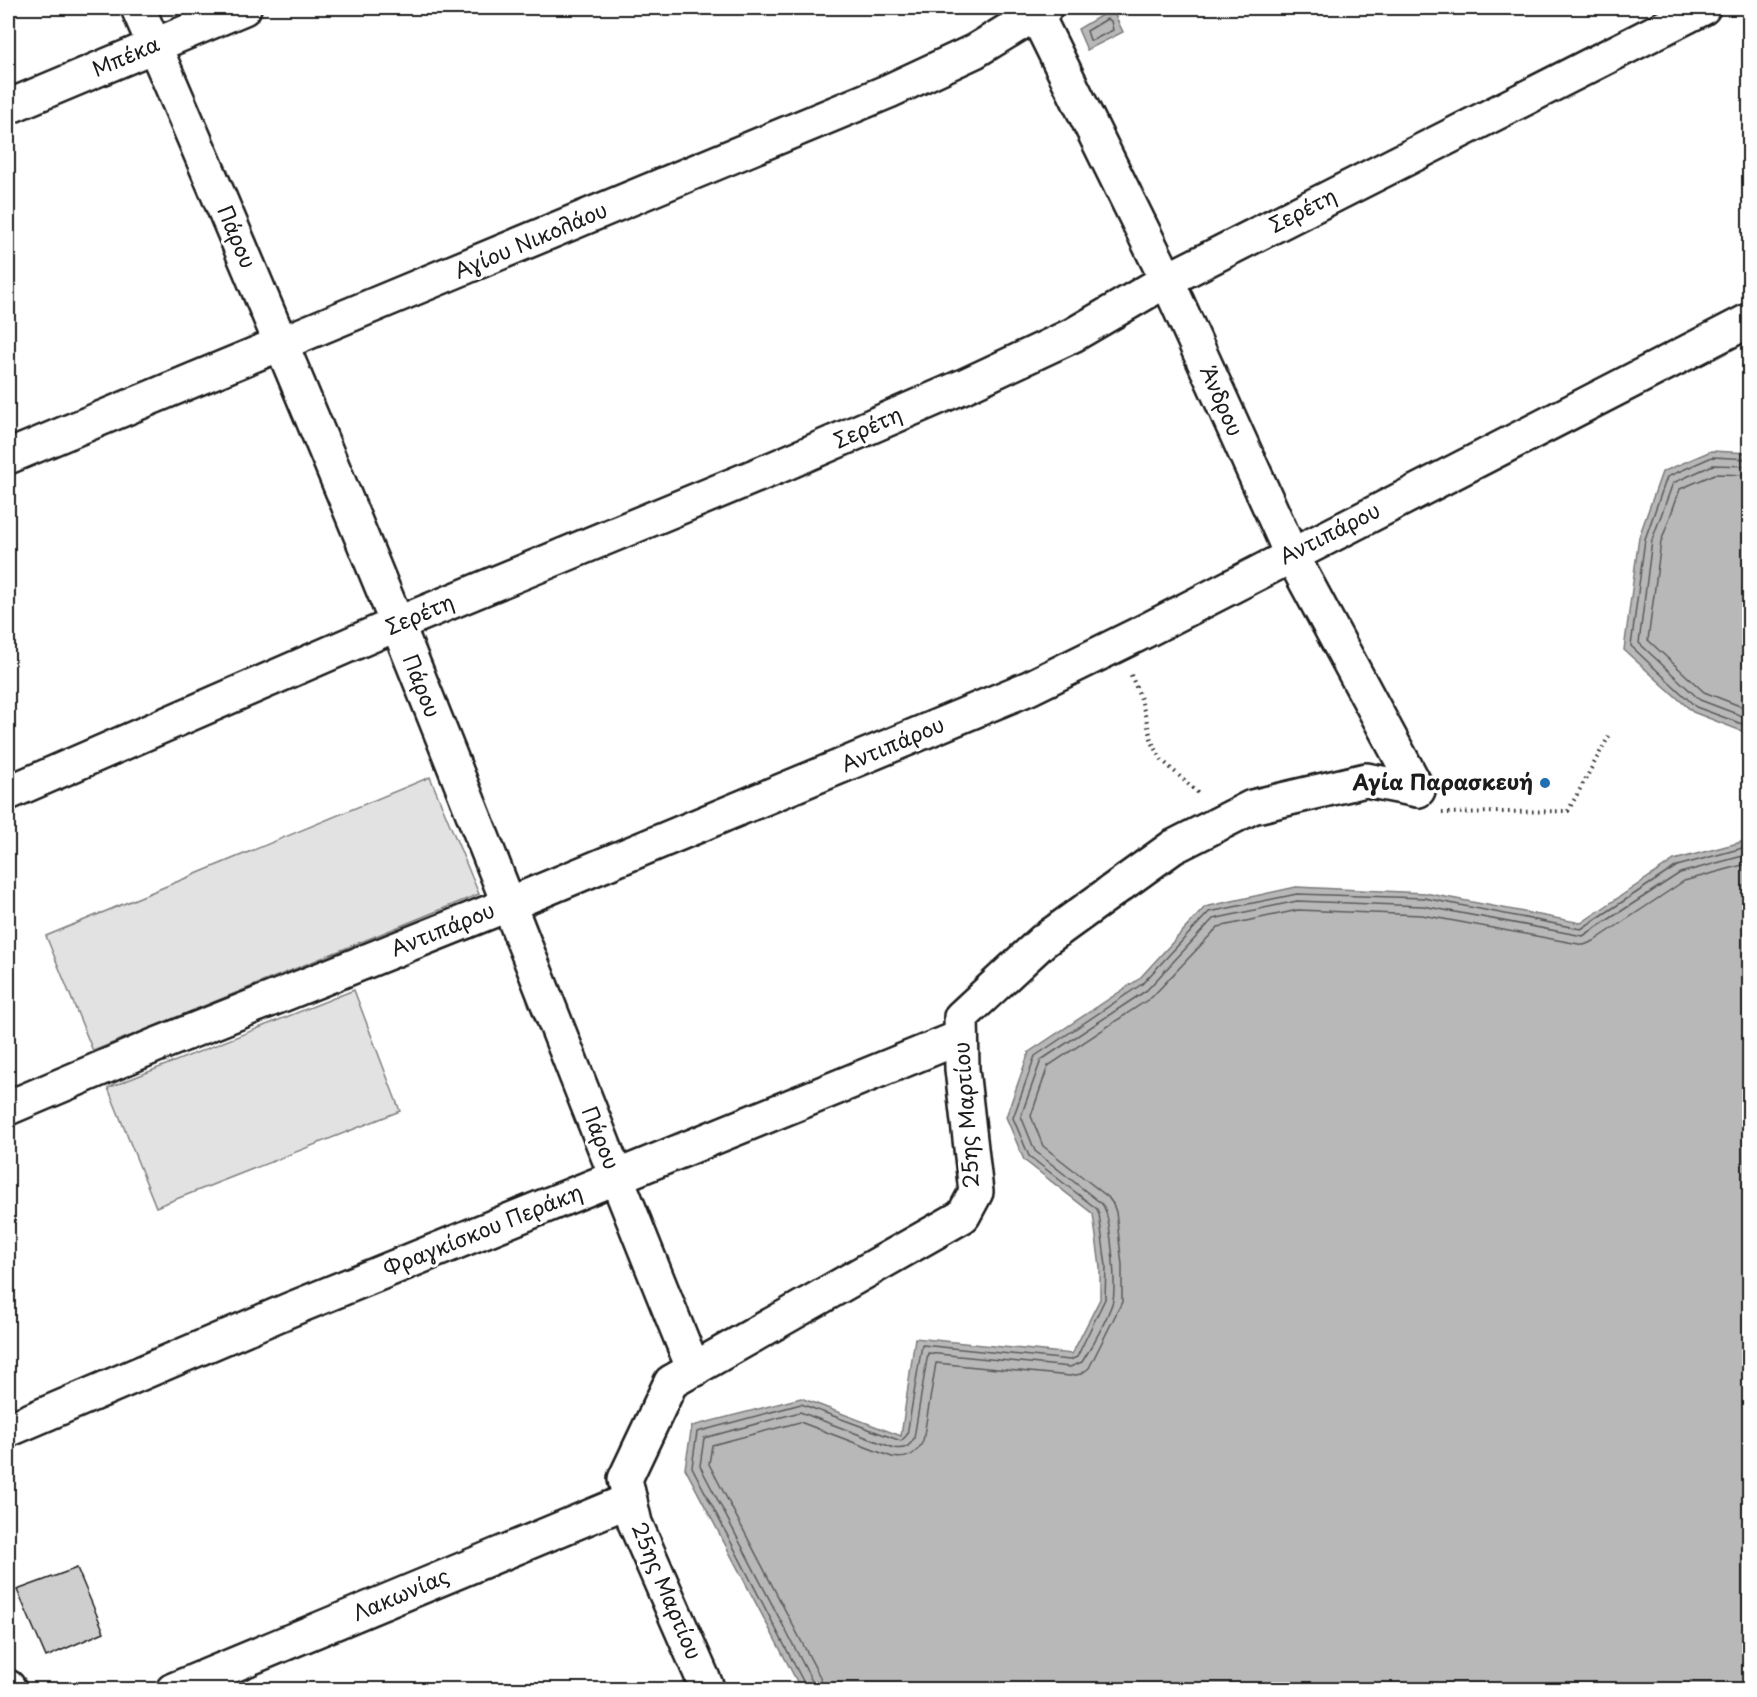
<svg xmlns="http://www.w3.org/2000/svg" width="1757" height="1697" viewBox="0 0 1757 1697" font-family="'Playpen Sans',sans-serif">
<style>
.green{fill:#e2e2e2;stroke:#7f7f7f;stroke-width:1.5}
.water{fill:#b8b8b8;stroke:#7a7a7a;stroke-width:1.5}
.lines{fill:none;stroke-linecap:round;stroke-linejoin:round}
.shore{stroke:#5a5a5a;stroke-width:1.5}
.building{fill:#cecece;stroke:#1c1c1c;stroke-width:1.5}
.minor-casing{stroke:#1c1c1c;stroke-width:38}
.path{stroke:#1c1c1c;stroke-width:4;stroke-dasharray:1.5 4.5;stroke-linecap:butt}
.minor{stroke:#fff;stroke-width:33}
.poi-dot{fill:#1f6fb2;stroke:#fff;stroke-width:2}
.labels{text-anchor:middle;stroke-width:6;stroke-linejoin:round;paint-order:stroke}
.street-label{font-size:21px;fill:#1c1c1c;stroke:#fff}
.poi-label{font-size:21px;font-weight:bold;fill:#1c1c1c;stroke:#fff;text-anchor:end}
</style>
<rect width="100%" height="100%" fill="#fff"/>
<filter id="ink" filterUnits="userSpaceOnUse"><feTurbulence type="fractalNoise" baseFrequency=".0167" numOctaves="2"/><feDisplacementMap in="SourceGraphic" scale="12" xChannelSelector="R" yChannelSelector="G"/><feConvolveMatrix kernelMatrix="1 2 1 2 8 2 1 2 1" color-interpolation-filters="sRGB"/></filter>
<g filter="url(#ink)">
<g class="green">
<polygon points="430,777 479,894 93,1051 46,936"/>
<polygon points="354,990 400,1111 156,1207 108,1088"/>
</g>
<g class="water">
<polygon points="1112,9 1123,32 1087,50 1078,29"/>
<polygon points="1711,451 1749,453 1749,734 1693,712 1624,650 1639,537 1662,472"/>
<polygon points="1749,840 1749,1689 801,1689 685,1468 692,1426 801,1398 901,1436 915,1338 1072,1354 1100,1299 1100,1267 1093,1214 1024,1160 1006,1117 1029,1052 1139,979 1205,907 1296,887 1425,893 1581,923 1674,860"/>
</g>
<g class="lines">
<g class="shore">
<polygon points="1107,19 1111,21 1113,30 1093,40 1090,40 1087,31"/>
<polyline points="1750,459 1712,457 1667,477 1645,539 1631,646 1696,707 1750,727"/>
<polyline points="1750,466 1713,465 1673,483 1652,540 1639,643 1700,700 1750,719"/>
<polyline points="1750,475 1715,474 1680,489 1661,542 1648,640 1704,692 1750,710"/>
<polyline points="806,1690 805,1685 692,1467 697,1432 801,1404 901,1441 907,1435 922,1345 1070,1360 1077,1357 1105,1299 1106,1266 1099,1214 1097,1209 1029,1156 1013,1118 1035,1056 1142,984 1209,912 1297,894 1424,898 1581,929 1677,866 1750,846"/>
<path d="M813 1690 812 1681 700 1466 704 1438 800 1412 894 1448C903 1450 910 1447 914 1438L928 1353 1070 1367 1082 1362C1093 1345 1105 1323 1112 1304 1117 1290 1111 1214 1102 1204L1035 1151 1021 1116 1041 1060 1147 990 1213 919 1297 901 1423 906 1583 936 1680 873 1750 854"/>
<path d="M823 1690 820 1677 709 1464 712 1445 800 1422 892 1457C906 1460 917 1454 923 1441L936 1363 1070 1376 1081 1374 1089 1368 1122 1302V1265L1116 1212 1113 1204 1108 1197 1043 1146 1031 1116 1048 1066 1152 997 1218 927 1298 910 1422 915 1584 945 1594 941 1684 881 1750 863"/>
</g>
</g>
<polygon class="building" points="77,1568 104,1632 46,1657 17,1590"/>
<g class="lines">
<defs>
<g id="minor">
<path d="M138 8C226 211 312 416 396 621 497 870 592 1121 694 1370"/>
<polyline points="1033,8 1167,280 1291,554 1418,790"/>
<polyline points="8,107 244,8"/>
<polyline points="8,457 889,91 975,51 1045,8"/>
<polyline points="8,793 397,624 777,467 964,386 1073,335 1167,280 1703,8"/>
<polyline points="8,1108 154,1046 507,905 1029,688 1145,631 1750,320"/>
<polyline points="8,1430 289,1310 961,1037"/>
<polyline points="8,1687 9,1690"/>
<polyline points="173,1690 630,1500"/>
<polyline points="708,1690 635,1523 625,1479 671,1382 963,1216 976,1192 962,1069 961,1017 1043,941 1173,847 1252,807 1366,780 1418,790"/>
</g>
</defs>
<use href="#minor" class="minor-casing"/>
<g class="path">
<polyline points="1131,675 1141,699 1152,742 1162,760 1200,795"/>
<polyline points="1442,813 1568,811 1609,736"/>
</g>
<use href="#minor" class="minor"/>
</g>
</g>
<circle class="poi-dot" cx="1545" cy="783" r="6"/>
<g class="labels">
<g class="street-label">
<text transform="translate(126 57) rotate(-23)" y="7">Μπέκα</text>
<text transform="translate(1303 211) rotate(-27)" y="7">Σερέτη</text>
<text transform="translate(236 237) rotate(67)" y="7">Πάρου</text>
<text transform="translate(531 241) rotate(-23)" y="7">Αγίου Νικολάου</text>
<text transform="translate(1221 401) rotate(66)" y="7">Άνδρου</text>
<text transform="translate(868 428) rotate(-24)" y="7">Σερέτη</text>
<text transform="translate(1330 534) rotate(-27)" y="7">Αντιπάρου</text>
<text transform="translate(420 615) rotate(-23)" y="7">Σερέτη</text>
<text transform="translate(421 686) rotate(68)" y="7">Πάρου</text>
<text transform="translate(893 745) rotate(-23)" y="7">Αντιπάρου</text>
<text transform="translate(443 930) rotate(-22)" y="7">Αντιπάρου</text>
<text transform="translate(967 1115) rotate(-94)" y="7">25ης Μαρτίου</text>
<text transform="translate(600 1138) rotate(68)" y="7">Πάρου</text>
<text transform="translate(483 1231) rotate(-22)" y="7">Φραγκίσκου Περάκη</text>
<text transform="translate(666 1591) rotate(67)" y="7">25ης Μαρτίου</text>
<text transform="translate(401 1595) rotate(-23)" y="7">Λακωνίας</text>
</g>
<g class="poi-label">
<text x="1533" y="790">Αγία Παρασκευή</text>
</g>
</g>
<rect width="1757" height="1697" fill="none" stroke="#fff" stroke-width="30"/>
<rect x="15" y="15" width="1727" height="1667" fill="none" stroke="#1c1c1c" stroke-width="2" filter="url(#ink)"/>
</svg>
